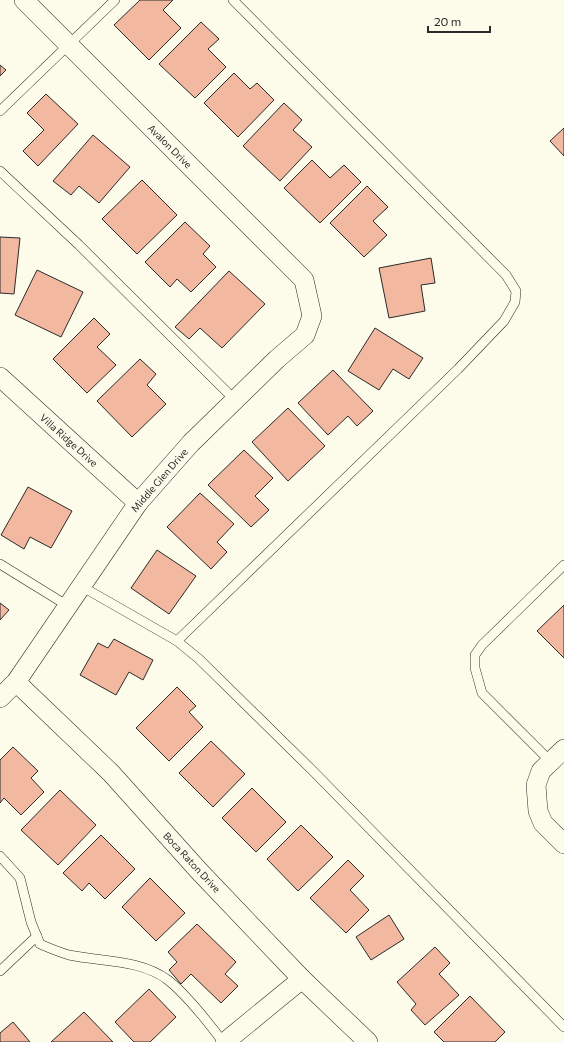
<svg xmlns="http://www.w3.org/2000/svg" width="564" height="1042" viewBox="0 0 564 1042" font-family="Commissioner,sans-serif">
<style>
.building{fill:#f2b8a0;stroke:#2b2b2b}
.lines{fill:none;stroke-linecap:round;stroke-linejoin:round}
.service-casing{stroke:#2b2b2b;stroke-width:10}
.minor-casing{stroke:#2b2b2b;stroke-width:20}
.service{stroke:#fdfbea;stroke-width:9}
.minor{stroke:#fdfbea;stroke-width:19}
.labels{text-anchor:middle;stroke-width:3;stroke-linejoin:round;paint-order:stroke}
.street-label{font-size:10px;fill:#2b2b2b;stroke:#fdfbea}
</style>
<rect width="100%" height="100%" fill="#fdfbea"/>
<g class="building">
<polygon points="140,0 173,0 163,10 181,28 149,60 114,25"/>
<polygon points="201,22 219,39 208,49 226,67 195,98 159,64"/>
<polygon points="0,65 6,70 0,76"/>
<polygon points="234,73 250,89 257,83 274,100 238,137 204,103"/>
<polygon points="46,94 78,124 38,166 23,151 44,130 27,113"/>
<polygon points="284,103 302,120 293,130 312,147 280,181 243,146"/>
<polygon points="564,128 564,156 550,141"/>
<polygon points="93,135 130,167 99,203 79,186 71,195 53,181"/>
<polygon points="312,160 330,178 344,165 361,182 320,223 284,188"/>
<polygon points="142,180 177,215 137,254 102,219"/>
<polygon points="367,186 388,207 373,221 387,235 364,257 330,223"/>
<polygon points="185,222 210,246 203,254 216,267 191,292 177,279 170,287 145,262"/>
<polygon points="0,237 20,238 14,294 0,293"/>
<polygon points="431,258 435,283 421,285 425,311 389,318 379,268"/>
<polygon points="37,270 83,292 61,337 15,315"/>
<polygon points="229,271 265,304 222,348 200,328 189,339 175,327"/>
<polygon points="94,318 110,334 97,347 116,365 87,393 53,359"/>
<polygon points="375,328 423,358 409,379 393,369 379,390 348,371"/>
<polygon points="140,359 156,374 147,385 166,404 132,437 97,401"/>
<polygon points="333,370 373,411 357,426 348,416 328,435 298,403"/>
<polygon points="288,408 325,446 288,481 252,442"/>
<polygon points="244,450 273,478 255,496 269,510 251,527 208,485"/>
<polygon points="28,487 72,511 51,548 30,537 24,549 1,535"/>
<polygon points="200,493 234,524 217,542 227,552 211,569 167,527"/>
<polygon points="157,550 196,576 169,614 131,588"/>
<polygon points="0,603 9,610 0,620"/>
<polygon points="564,605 564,658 537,631"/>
<polygon points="114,639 153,660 143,680 129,672 116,695 80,675 98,643 108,648"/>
<polygon points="177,687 196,706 189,712 203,727 169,761 136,728"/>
<polygon points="211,741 245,774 213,807 179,773"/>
<polygon points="13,747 38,771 31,778 44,792 21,815 4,798 0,803 0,760"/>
<polygon points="252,788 286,822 256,852 222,818"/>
<polygon points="60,790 96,825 58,865 21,830"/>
<polygon points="301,825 333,857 298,891 267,859"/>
<polygon points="101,835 135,869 105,899 89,883 82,891 63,873"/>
<polygon points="348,860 364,876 350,890 369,910 346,933 310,898"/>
<polygon points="150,878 185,913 156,941 122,907"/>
<polygon points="389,915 404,939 371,960 356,937"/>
<polygon points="197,924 236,962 225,974 238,986 221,1003 191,974 181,984 169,970 177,962 168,952"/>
<polygon points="435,947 450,963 439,974 459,995 425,1025 411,1010 416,1004 397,982"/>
<polygon points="149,989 176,1017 150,1042 134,1042 115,1022"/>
<polygon points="470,996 505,1032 495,1042 444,1042 434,1032"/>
<polygon points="84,1012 113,1042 51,1042"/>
<polygon points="13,1022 30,1042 0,1042 0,1033"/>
</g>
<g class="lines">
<defs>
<g id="service">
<polyline points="0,111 115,0"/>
<polyline points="0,171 79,245 235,400"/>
<polyline points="0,564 68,606"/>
<polyline points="81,586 177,641 199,659 313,771 564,1027"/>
<polyline points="177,641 458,369 504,321 515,302 516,291 506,275 233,0"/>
<polyline points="551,762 482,693 475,668 475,655 482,645 564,565"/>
<path d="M0 856 20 878 31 922 40 944C49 948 59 952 69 955 102 962 140 959 168 980 188 996 208 1022 223 1042"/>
<polyline points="0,971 37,936"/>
</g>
<g id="minor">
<polyline points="0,377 138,503"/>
<polyline points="16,682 111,773 199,871 302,979 368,1042"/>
<polyline points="0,698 16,682 138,503 191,443 277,359 305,335 312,316 304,280 24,0"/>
<polyline points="564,749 541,771 536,785 538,811 543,823 564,844"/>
<polyline points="225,1042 302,979"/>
</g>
</defs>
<use href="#service" class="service-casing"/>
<use href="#minor" class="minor-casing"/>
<use href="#service" class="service"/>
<use href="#minor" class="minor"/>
</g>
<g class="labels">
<g class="street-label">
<text transform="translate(170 146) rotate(45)" y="4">Avalon Drive</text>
<text transform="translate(69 440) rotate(42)" y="4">Villa Ridge Drive</text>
<text transform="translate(159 480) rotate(-49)" y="4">Middle Glen Drive</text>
<text transform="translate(192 862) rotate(47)" y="4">Boca Raton Drive</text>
</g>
</g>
<path d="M428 26v6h62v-6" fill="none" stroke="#2b2b2b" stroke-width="2"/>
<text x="434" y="26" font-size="12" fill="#2b2b2b" stroke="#fdfbea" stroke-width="3" paint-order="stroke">20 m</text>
</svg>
